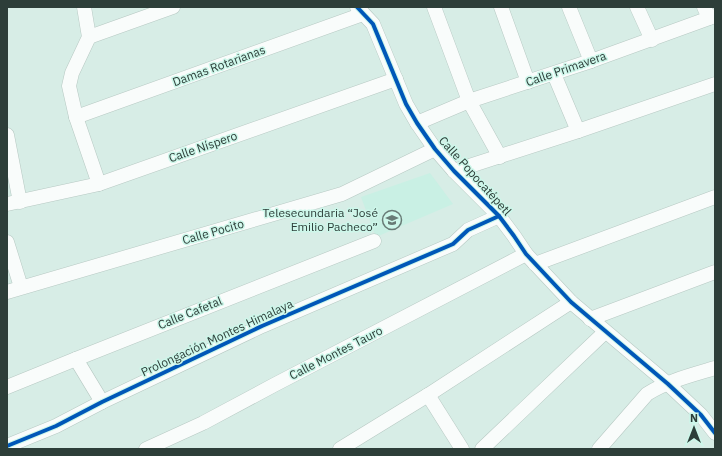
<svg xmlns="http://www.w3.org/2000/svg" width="722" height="456" viewBox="0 0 722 456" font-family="'IBM Plex Sans',sans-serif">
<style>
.built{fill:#c9f0e4}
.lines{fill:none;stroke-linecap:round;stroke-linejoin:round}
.minor-casing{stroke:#b7c9c3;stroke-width:15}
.minor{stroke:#f9fcfb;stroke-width:14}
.cycleway-casing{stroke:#cdf7ea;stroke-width:6}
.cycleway{stroke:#0057b8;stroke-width:4}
.labels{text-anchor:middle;stroke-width:3;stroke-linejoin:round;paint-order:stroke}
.street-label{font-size:12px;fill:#2d3e39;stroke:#cdf7ea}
.poi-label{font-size:12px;fill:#2d3e39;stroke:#cdf7ea;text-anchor:end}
</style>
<rect width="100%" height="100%" fill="#d7ede6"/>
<polygon class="built" points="430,173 453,204 376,237 361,197"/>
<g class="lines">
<defs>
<g id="minor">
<polyline points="84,7 89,37 72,73 69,86 76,117 99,184"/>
<polyline points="357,7 373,24 406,104 417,123 435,149 454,171 499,216 514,236 526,254 571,302 668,384 701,415 715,433"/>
<polyline points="434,7 469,101 500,157"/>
<polyline points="501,7 528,82"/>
<polyline points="569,7 591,61"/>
<polyline points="637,7 652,40"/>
<polyline points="704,7 709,18"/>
<polyline points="89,37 173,7"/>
<polyline points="554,74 578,131"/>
<polyline points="76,117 363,14"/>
<polyline points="417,123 469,101 591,61 715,16"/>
<polyline points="7,135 20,202"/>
<polyline points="454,171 578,131 715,84"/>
<polyline points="7,204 99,184 396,79"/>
<polyline points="7,242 21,287"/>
<polyline points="535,264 715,197"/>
<polyline points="7,292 342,194 435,149"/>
<polyline points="590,319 715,272"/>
<polyline points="76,359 102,402"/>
<polyline points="7,387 76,359 374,241"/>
<polyline points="428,395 462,449"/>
<polyline points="7,446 56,426 102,402 262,326 453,244 468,230 499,216"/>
<polyline points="146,449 203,423 274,385 526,254"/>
<polyline points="340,449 428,395 571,302"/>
<polyline points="482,449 605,332"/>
<path d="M599 449 647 394C667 381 692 375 715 368"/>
</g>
</defs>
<use href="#minor" class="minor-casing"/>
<use href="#minor" class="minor"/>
<defs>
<g id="cycleway">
<polyline points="357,7 373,24 406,104 417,123 435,149 454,171 499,216 514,236 526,254 571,302 668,384 701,415 715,433"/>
<polyline points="7,446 56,426 102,402 262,326 453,244 468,230 499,216"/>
</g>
</defs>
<use href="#cycleway" class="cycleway-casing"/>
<use href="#cycleway" class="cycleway"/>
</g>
<defs>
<symbol id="school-ring" viewBox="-11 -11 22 22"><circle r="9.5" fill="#cdf7ea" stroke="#687b76" stroke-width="1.5"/><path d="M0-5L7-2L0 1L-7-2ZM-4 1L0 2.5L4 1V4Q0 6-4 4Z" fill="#687b76"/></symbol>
</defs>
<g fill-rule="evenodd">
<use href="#school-ring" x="381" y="209" width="22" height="22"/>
</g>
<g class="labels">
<g class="street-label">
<text transform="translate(219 66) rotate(-20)" y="4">Damas Rotarianas</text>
<text transform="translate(566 69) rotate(-19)" y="4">Calle Primavera</text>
<text transform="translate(203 147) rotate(-19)" y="4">Calle Níspero</text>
<text transform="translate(475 176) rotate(48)" y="4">Calle Popocatépetl</text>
<text transform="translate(213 232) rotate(-16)" y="4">Calle Pocito</text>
<text transform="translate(190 313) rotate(-22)" y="4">Calle Cafetal</text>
<text transform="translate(217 338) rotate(-25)" y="4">Prolongación Montes Himalaya</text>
<text transform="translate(336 353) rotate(-27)" y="4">Calle Montes Tauro</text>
</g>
<g class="poi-label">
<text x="378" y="217">Telesecundaria “José<tspan x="378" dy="14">Emilio Pacheco”</tspan></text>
</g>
</g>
<rect width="722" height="456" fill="none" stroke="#2d3e39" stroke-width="16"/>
<g transform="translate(694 428)" stroke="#cdf7ea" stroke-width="3" paint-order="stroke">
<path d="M0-3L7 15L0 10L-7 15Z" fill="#2d3e39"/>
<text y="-6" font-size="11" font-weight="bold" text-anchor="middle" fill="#2d3e39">N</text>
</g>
</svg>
